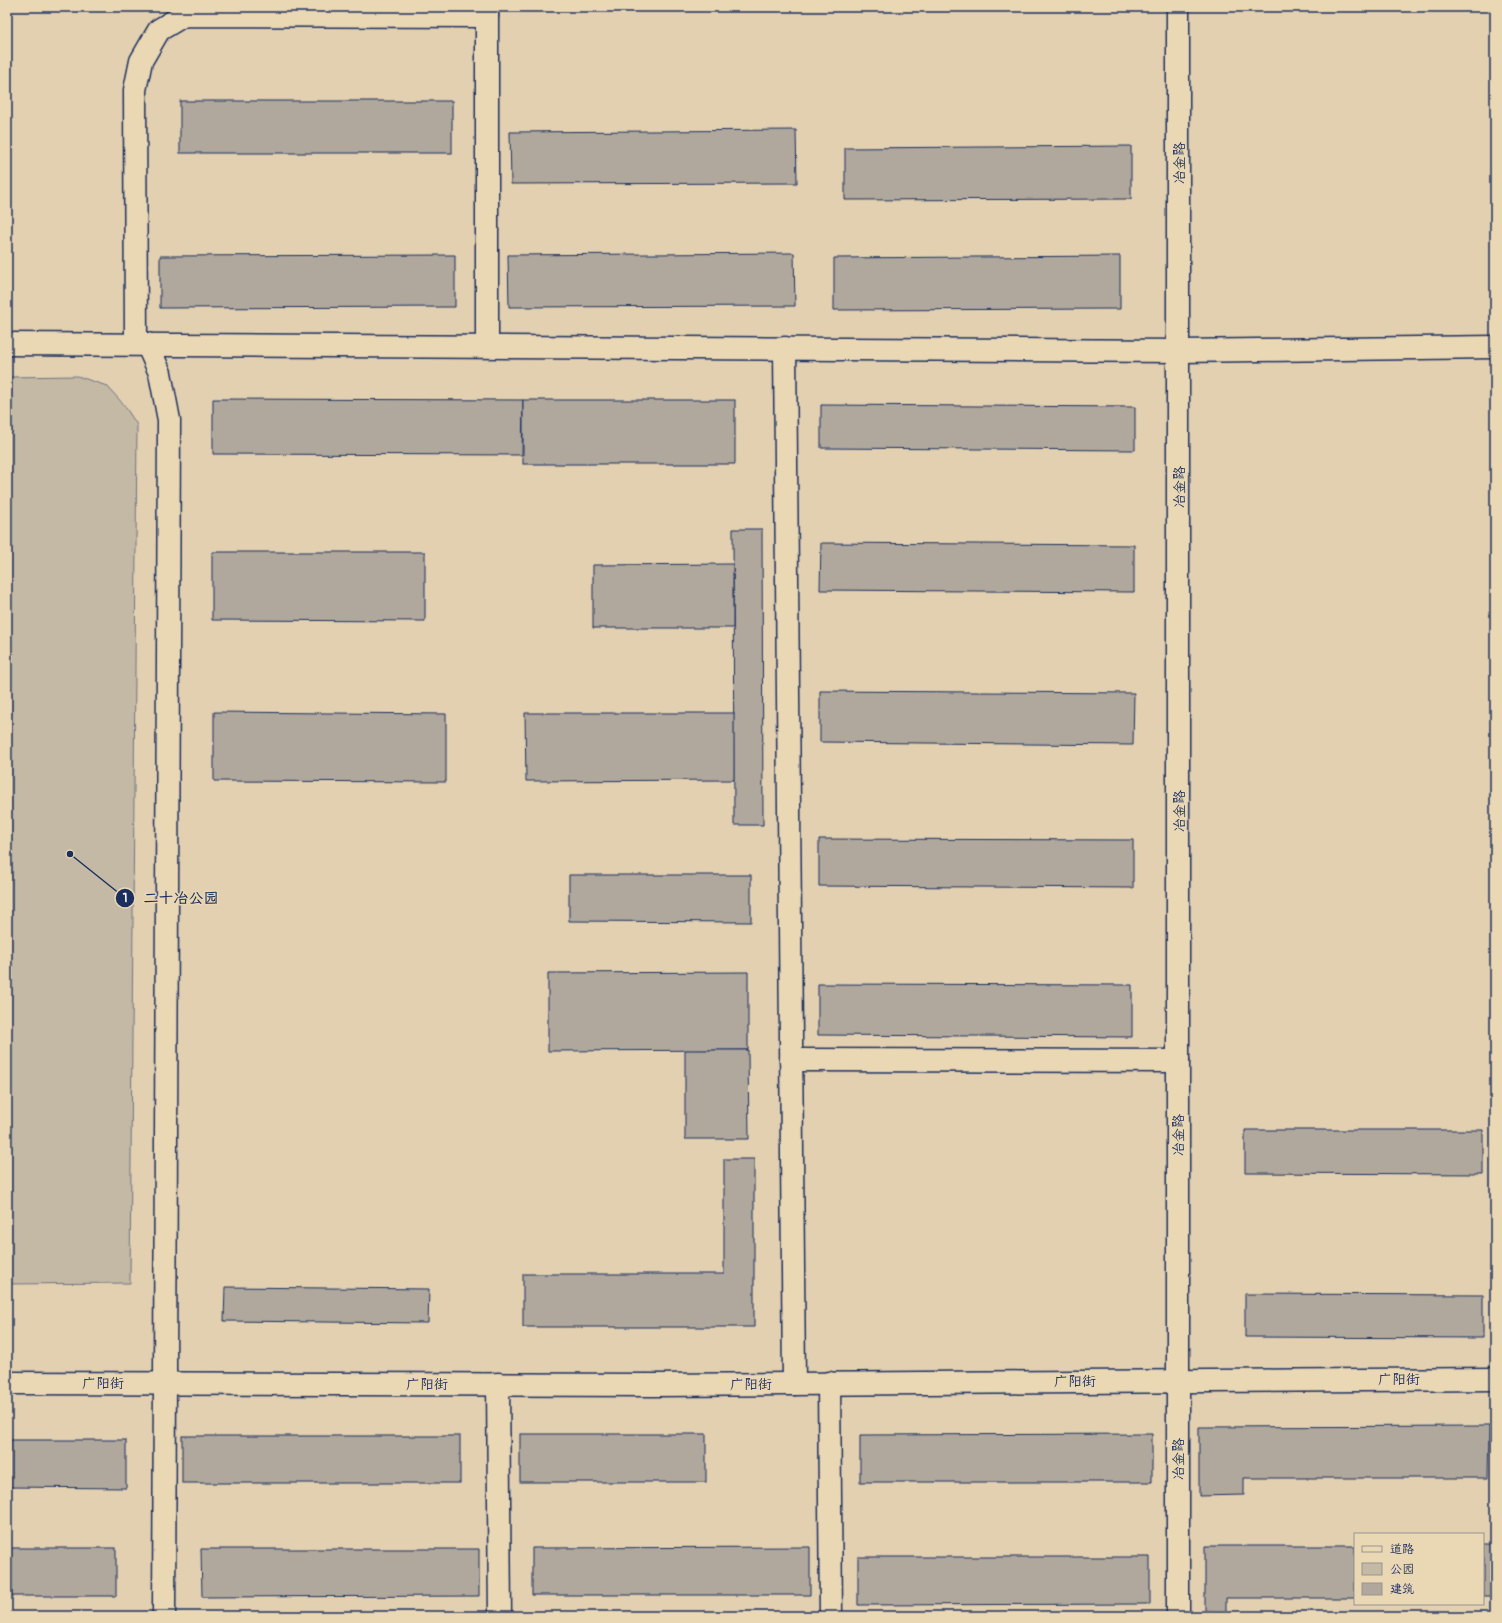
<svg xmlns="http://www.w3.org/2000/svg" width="1502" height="1623" viewBox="0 0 1502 1623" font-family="Pangolin,'LXGW WenKai TC',sans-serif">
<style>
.green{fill:#c4b9a5;stroke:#707482}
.building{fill:#b0a89c;stroke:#1b2f5e}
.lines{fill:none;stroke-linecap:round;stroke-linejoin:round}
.minor-casing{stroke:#1b2f5e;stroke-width:25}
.minor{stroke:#ead7b4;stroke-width:22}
.labels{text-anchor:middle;stroke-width:3;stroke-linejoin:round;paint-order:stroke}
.street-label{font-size:14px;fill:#1b2f5e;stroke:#ead7b4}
.leader{fill:none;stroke:#1b2f5e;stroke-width:1.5}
.callout-dot{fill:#1b2f5e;stroke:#ead7b4;stroke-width:1.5}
.mark-label{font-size:12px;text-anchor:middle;font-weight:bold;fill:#fff}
.callout-label{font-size:15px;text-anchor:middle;font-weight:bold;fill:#1b2f5e;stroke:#ead7b4;stroke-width:3;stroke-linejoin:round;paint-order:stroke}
</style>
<rect width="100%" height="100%" fill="#e2d0b1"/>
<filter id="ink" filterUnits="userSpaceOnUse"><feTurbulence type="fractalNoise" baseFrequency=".025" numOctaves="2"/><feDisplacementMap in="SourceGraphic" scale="8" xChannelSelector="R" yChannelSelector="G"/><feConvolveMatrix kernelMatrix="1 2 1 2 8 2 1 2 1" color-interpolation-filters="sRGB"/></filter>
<g filter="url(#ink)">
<polygon class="green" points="77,376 107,386 124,405 137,425 130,1283 7,1284 7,377"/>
<g class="building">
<rect x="180" y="101" width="272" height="52"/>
<polygon points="796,130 797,183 511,184 510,132"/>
<polygon points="1131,146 1131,199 845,200 845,148"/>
<polygon points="794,253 795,306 509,307 508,255"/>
<polygon points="455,255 455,307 160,308 160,256"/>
<polygon points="1120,256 1120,309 834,310 834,258"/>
<polygon points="213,399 523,400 522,455 213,454"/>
<rect x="523" y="400" width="212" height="64"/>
<polygon points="821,405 1135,407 1135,450 821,448"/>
<polygon points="733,529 762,529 763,825 734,825"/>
<polygon points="821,543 1134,545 1134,592 820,590"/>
<polygon points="212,552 425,552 425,621 212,620"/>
<polygon points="733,564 733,628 593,628 593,565"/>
<polygon points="820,691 1134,693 1133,745 820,742"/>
<polygon points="214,712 446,714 446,782 214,781"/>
<polygon points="525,713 734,713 734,780 526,781"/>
<polygon points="819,839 1133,840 1133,888 819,886"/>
<polygon points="569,875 751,875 751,922 569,921"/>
<polygon points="748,972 748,1050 548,1051 548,973"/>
<polygon points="818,984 1132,985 1132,1037 818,1035"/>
<polygon points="685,1050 748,1050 749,1139 685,1139"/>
<polygon points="1245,1130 1483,1130 1483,1174 1245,1173"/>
<polygon points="724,1159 754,1159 754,1327 523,1327 523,1274 724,1274"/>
<polygon points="225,1287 429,1289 428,1323 224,1321"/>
<polygon points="1245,1294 1483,1295 1483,1338 1245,1337"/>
<polygon points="1489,1426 1488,1478 1244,1478 1244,1495 1199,1496 1199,1427"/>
<rect x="520" y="1434" width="186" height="48"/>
<polygon points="1152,1434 1152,1482 860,1482 860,1435"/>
<rect x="182" y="1436" width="278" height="47"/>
<polygon points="7,1440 126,1440 126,1488 7,1487"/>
<rect x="1483" y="1545" width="11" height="52"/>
<polygon points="1205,1546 1355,1546 1355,1598 1226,1598 1226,1612 1205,1611"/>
<polygon points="810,1547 810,1595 532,1595 532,1548"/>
<rect x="7" y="1548" width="109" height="48"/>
<polygon points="201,1549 479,1549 479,1596 202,1597"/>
<polygon points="858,1557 1150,1557 1150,1604 858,1605"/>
</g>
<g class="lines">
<defs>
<g id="minor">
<polyline points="7,344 1179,351 1495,347"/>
<polyline points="136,344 135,90 141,61 159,30 184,15 487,16"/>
<polyline points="147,344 160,373 169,420 164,1616"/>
<polyline points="487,346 487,7"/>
<polyline points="785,348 794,1384"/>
<polyline points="791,1060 1178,1061"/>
<polyline points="7,1383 653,1385 1495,1379"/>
<polyline points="829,1383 831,1616"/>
<polyline points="498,1384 500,1616"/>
<polyline points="1178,1616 1178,7"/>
</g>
</defs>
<use href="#minor" class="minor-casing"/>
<use href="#minor" class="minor"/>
</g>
</g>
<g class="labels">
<g class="street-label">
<text transform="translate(1179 163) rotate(-90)" y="5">冶金路</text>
<text transform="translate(1179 487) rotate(-90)" y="5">冶金路</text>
<text transform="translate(1179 811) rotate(-90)" y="5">冶金路</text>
<text transform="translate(1178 1135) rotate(-90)" y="5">冶金路</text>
<text x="1399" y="1384">广阳街</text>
<text x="1075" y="1386">广阳街</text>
<text x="103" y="1388">广阳街</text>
<text x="427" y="1389">广阳街</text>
<text x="751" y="1389">广阳街</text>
<text transform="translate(1178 1459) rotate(-90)" y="5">冶金路</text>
</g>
</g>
<path class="leader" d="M70 854L125 898"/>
<g class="callout-dot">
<circle cx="70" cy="854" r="4"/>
<circle cx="125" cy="898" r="10"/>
</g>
<g class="mark-label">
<text x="125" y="902">1</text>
</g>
<g class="callout-label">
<text x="181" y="903">二十冶公园</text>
</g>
<rect width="1502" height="1623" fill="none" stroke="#ead7b4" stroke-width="24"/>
<rect x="12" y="12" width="1478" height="1599" fill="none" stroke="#1b2f5e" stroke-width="1.5" filter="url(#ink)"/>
<rect x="1354" y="1533" width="130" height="72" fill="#ead7b4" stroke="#979492"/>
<rect x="1362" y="1546" width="20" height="6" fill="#ead7b4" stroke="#979492"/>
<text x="1390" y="1553" font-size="12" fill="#1b2f5e">道路</text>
<rect x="1362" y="1563" width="20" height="12" fill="#c4b9a5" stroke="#979492"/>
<text x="1390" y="1573" font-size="12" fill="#1b2f5e">公园</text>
<rect x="1362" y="1583" width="20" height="12" fill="#b0a89c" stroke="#979492"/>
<text x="1390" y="1593" font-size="12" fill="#1b2f5e">建筑</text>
</svg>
